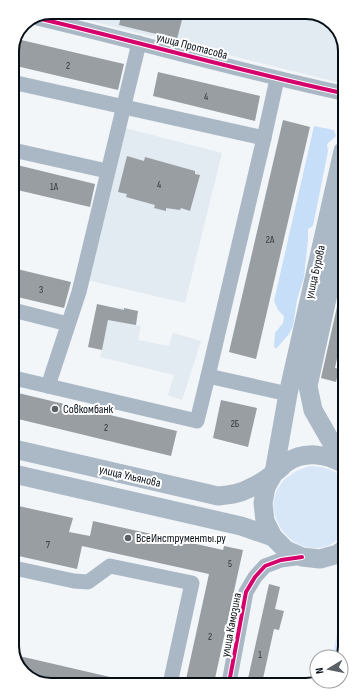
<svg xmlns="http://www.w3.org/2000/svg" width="357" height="697" viewBox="0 0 357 697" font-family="'Sofia Sans Condensed',sans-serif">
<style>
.built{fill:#e2eaf2}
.green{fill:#d8e7f7}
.forest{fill:#c6def8}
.building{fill:#999ea3}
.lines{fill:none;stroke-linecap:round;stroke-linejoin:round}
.minor{stroke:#aab8c6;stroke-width:15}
.major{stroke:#abb8c6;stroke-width:19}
.cycleway-casing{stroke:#fff;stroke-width:6}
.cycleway{stroke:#d6006c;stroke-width:4}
.poi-dot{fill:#5a6066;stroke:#fff;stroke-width:1.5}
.labels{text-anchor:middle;stroke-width:4;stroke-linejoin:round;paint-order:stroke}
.number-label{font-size:10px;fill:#2c333a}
.street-label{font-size:12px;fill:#070f17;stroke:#fff}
.poi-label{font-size:12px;fill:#070f17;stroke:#fff;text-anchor:start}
.rim{fill:none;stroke:#070f17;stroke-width:2}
</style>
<rect width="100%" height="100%" fill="#f3f6f9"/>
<g class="built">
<polygon points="54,12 309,12 330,20 342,36 342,82 341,83"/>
<polygon points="125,128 222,153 185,303 87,280"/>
<polygon points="111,307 124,308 122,322 141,326 138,340 169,346 173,333 201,341 182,400 168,395 174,375 100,357"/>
</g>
<g class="green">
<path d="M310 466C325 467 332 469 344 478V534C297 584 232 488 310 466Z"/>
<polygon points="341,616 345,619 345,648 341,659 341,657 332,657"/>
</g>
<polygon class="forest" points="314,126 334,130 336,136 327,144 328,151 313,226 308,229 308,240 304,277 297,300 293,326 289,334 276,349 274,346 275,333 283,323 284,316 278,310 274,301"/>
<g class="building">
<polygon points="122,12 184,12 177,39 119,25"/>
<polygon points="17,39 124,64 118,90 12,65 12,49"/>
<polygon points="158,72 260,96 255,121 153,96"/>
<polygon points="283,120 310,127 256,359 229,352"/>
<polygon points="127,156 144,161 145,157 195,171 195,174 200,175 190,211 181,208 180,210 166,208 166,211 154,208 155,205 126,197 127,194 118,192"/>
<polygon points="13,164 95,184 90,207 13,189"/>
<polygon points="13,268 71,282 64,308 13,296"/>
<polygon points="339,298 343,299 343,330 335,368 339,369 336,382 321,378"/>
<polygon points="97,304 124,310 124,308 138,311 136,325 108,320 102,350 88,347"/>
<polygon points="14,392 177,431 171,456 14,418"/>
<polygon points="221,400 257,408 248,447 213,438"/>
<polygon points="14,505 73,518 69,532 90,536 93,521 223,550 224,546 243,550 214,683 185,684 209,574 82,546 77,569 14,555"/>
<polygon points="269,584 280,587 275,609 284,611 279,630 274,629 262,683 247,683"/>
<polygon points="15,655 123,680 122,684 48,685 27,677 15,661"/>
</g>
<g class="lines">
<g class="minor">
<path d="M37 18C139 42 240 71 342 93"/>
<polyline points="12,82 264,138 277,79"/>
<polyline points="13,150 107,171"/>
<polyline points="13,310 68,324"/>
<polyline points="208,376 264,138"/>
<polyline points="14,378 48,386 79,292 139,43"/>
<polyline points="48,386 197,421 208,376 288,394"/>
<polyline points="14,568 74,581 88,582 110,566 192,583 170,684"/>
<polyline points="229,683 246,592 255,577 265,566 281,560 302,557"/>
</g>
<g class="major">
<polyline points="343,151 288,394 274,473 266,487 263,503 265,521 273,537 286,550 302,557 320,559 338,554 344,549"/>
<polyline points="343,225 308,386 313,410 329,438 344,461"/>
<path d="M14 449 218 496C228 495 239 494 248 489 257 485 267 479 274 473 279 470 282 466 286 463 304 450 326 454 344 464"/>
<polyline points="14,474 241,526 273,537"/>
</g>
<defs>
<g id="cycleway">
<path d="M37 18C139 42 240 71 342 93"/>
<polyline points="229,683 246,592 255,577 265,566 281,560 302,557"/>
</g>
</defs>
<use href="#cycleway" class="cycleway-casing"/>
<use href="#cycleway" class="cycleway"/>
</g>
<g class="poi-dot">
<circle cx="55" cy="409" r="4"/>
<circle cx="128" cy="538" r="4"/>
</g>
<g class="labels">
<g class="number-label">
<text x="68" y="69">2</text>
<text x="206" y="100">4</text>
<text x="159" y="188">4</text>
<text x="54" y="190">1А</text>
<text x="270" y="243">2А</text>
<text x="41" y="293">3</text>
<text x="235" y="427">2Б</text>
<text x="106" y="431">2</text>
<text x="48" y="548">7</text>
<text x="230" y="567">5</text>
<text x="210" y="640">2</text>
<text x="260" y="658">1</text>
</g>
<g class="street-label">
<text transform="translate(192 46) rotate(15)" y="4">улица Протасова</text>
<text transform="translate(315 272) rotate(-77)" y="4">улица Бурова</text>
<text transform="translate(130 476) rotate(13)" y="4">улица Ульянова</text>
<text transform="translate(231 625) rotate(-79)" y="4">улица Камозина</text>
</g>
<g class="poi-label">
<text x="63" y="413">Совкомбанк</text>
<text x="136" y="542">ВсеИнструменты.ру</text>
</g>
</g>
<path d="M0 0H357V697H0ZM51 19H306A32 32 0 0 1 338 51V646A32 32 0 0 1 306 678H51A32 32 0 0 1 19 646V51A32 32 0 0 1 51 19Z" fill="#fff" fill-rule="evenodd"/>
<path class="rim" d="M51 19H306A32 32 0 0 1 338 51V646A32 32 0 0 1 306 678H51A32 32 0 0 1 19 646V51A32 32 0 0 1 51 19Z"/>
<g transform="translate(329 669) rotate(260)"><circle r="19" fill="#ffffff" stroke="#9c9fa2"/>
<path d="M0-3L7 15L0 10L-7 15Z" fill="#5a6066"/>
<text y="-6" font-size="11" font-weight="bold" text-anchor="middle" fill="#070f17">N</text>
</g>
</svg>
